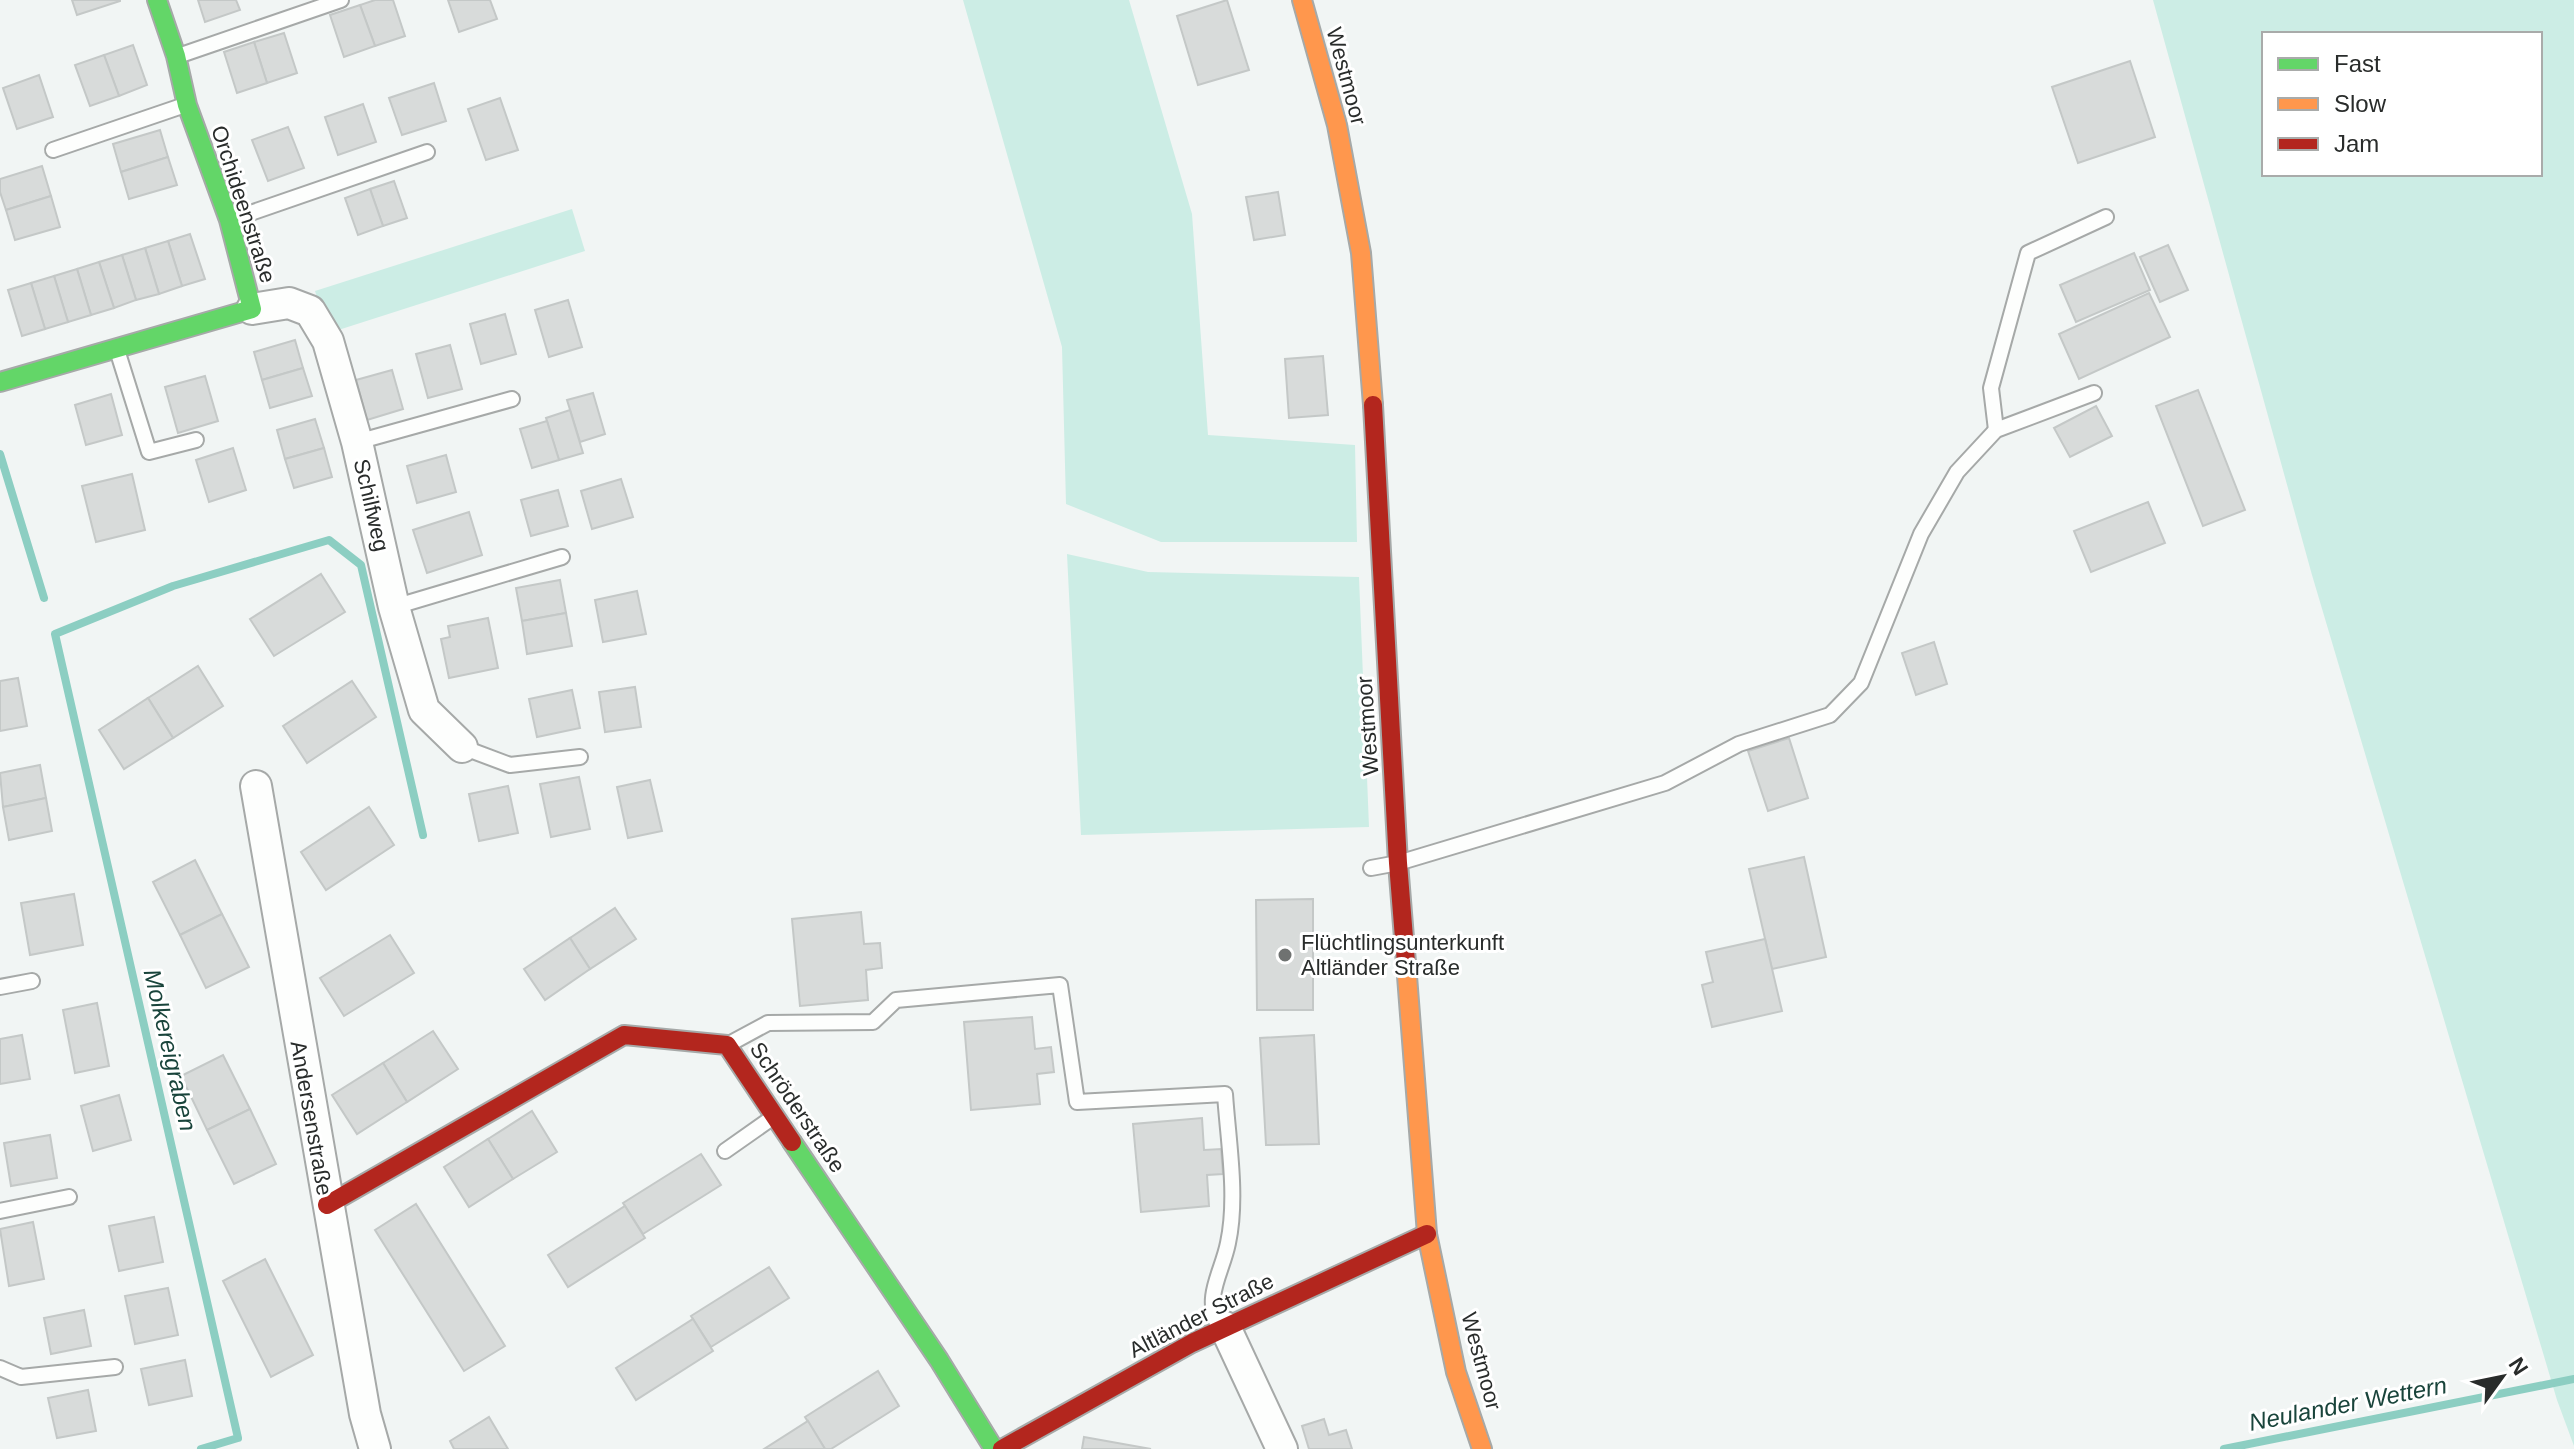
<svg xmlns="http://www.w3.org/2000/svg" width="2574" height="1449" viewBox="0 0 2574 1449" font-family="Arial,sans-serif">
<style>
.green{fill:#ccede5;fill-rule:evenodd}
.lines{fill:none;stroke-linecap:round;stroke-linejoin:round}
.stream{stroke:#8ccec2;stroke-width:8}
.building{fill:#d8dbda;stroke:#c4c8c7;stroke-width:2}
.lane-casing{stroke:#a6a9a8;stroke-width:18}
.street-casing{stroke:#a6a9a8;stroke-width:34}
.fast-casing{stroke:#a6a9a8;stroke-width:22}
.slow-casing{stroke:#a6a9a8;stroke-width:22}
.jam-casing{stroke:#a6a9a8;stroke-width:22}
.lane{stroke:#fdfefd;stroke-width:14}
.street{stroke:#fdfefd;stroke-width:30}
.fast{stroke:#63d668;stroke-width:18}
.slow{stroke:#ff974d;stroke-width:18}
.jam{stroke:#b3261e;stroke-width:18}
.poi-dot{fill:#6f7271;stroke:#fff;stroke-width:3}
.labels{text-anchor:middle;stroke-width:6;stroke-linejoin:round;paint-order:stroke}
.street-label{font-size:22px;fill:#292c2b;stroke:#fff}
.poi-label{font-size:22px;fill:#292c2b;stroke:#fff;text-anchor:start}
.water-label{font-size:24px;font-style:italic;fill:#19443b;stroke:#fff}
</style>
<rect width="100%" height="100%" fill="#f1f5f4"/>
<g class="green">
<polygon points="963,0 1129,0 1192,214 1208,435 1355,445 1357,542 1161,542 1066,504 1062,347"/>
<path d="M2153 0H2574V1446L2557 1400 2312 575ZM2264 34H2540V174H2264Z"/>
<polygon points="572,209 585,251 329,333 315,291"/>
<polygon points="1067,554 1148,572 1359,577 1369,827 1081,835"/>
</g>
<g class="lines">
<g class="stream">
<polyline points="0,454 44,598"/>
<polyline points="201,1449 238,1438 55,634 173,586 329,540 361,565 423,835"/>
<polyline points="2224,1449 2574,1379"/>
</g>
</g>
<g class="building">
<polygon points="72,0 120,0 120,1 77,15"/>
<polygon points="198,0 236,0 240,10 205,22"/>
<polygon points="375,0 393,0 405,36 375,46 360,5"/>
<polygon points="448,0 490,0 497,19 459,32"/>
<polygon points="1227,0 1249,70 1198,85 1177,16"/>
<polygon points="360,5 375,46 344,57 330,15"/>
<polygon points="284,33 297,73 267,83 254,42"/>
<polygon points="254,42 267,83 237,93 224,52"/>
<polygon points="133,45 147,85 119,96 104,55"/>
<polygon points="104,55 119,96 90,106 75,65"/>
<polygon points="2130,61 2155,137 2078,163 2052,87"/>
<polygon points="39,75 53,117 17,129 3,88"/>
<polygon points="434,83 446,121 402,135 389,98"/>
<polygon points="500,98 518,150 486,160 468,109"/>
<polygon points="363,104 376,142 338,155 325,117"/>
<polygon points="288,127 304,168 268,181 252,140"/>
<polygon points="160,130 168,157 121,172 113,144"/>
<polygon points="168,157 177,185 129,199 121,172"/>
<polygon points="42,166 51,196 6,210 0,192 0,179"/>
<polygon points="394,181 407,218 383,226 370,189"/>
<polygon points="370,189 383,226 358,235 345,198"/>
<polygon points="1278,192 1285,235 1254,240 1246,197"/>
<polygon points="51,196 60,227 15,240 6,210"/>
<polygon points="190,234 205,279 182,286 168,241"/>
<polygon points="168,241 182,286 159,294 145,248"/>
<polygon points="2168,245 2188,290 2160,302 2140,257"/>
<polygon points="145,248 159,294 136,300 122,255"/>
<polygon points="2134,253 2150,290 2076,322 2060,285"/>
<polygon points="122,255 136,300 114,308 99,262"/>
<polygon points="99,262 114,308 91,315 77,269"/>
<polygon points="77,269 91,315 68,322 54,276"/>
<polygon points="54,276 68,322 45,329 31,283"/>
<polygon points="31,283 45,329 22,336 8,290"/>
<polygon points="2149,293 2170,337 2079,379 2059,334"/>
<polygon points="568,300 582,347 549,357 535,310"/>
<polygon points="505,314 516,354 481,364 470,324"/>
<polygon points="295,340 303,368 262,380 254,352"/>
<polygon points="450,345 462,389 428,398 416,354"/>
<polygon points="1323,356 1328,415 1289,418 1285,359"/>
<polygon points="303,368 312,396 270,408 262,380"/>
<polygon points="392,370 403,409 367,420 356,380"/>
<polygon points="205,376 218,421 178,433 165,387"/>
<polygon points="2198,390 2245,510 2203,526 2156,406"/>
<polygon points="593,393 605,434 580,442 567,400"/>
<polygon points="111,394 122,435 86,445 75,405"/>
<polygon points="2096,406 2112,436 2070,457 2054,428"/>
<polygon points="570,410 583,453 559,460 546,418"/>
<polygon points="315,419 324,448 285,459 277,430"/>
<polygon points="547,421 559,460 532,468 520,429"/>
<polygon points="233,448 246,490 209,502 196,460"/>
<polygon points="324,448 332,477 294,488 285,459"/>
<polygon points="446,455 456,492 417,503 407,466"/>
<polygon points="132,474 145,530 96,542 82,486"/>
<polygon points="621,479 633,517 592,529 581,491"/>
<polygon points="558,490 568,526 531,536 521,500"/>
<polygon points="2148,502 2165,543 2091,572 2074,531"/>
<polygon points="469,512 482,555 427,573 413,530"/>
<polygon points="321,574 345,612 274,656 250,619"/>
<polygon points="560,580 566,613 522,621 516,588"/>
<polygon points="637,591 646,634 603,642 595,600"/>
<polygon points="566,613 572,646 527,654 522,621"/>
<polygon points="488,618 498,668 449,678 441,639 450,637 448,626"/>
<polygon points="1934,642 1947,684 1916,695 1902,653"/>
<polygon points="198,666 223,706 173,738 148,698"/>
<polygon points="18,678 27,726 0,731 0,681"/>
<polygon points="352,681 376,717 307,763 283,726"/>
<polygon points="635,687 641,727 605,732 599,692"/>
<polygon points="572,690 580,728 537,737 529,699"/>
<polygon points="148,698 173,738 124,769 99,730"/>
<polygon points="1789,738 1808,798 1768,811 1748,751"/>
<polygon points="40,765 46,798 3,807 0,773"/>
<polygon points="579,777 590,829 551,837 540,784"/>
<polygon points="650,780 662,831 628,838 617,787"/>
<polygon points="508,786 518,833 479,841 469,794"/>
<polygon points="46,798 52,831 9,840 3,807"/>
<polygon points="369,807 394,845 326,890 301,852"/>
<polygon points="1804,857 1826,957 1772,969 1749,869"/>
<polygon points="195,860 222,914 180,935 153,882"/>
<polygon points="74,894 83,945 30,955 21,903"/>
<polygon points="1313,899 1313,1010 1257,1010 1256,900"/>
<polygon points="615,908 636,939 590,969 570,938"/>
<polygon points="861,912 864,944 880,943 882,968 866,970 868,1000 800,1006 792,919"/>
<polygon points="222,914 249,967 206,988 180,935"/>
<polygon points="390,935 414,973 344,1016 320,978"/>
<polygon points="570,938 590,969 545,1000 524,969"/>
<polygon points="1765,939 1782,1011 1712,1027 1702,985 1713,982 1706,952"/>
<polygon points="97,1003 109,1066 75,1073 63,1010"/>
<polygon points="1032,1017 1035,1049 1051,1047 1054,1072 1037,1074 1040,1104 971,1110 964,1022"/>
<polygon points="433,1031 458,1069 407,1102 383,1063"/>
<polygon points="22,1035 30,1079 0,1084 0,1039"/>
<polygon points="1314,1035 1319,1144 1266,1145 1260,1038"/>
<polygon points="223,1055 250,1109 207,1130 181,1076"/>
<polygon points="383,1063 407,1102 357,1134 332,1095"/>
<polygon points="119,1095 131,1140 93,1151 81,1106"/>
<polygon points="250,1109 276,1164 234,1184 207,1130"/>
<polygon points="532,1111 557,1152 513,1179 488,1139"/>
<polygon points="1202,1118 1204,1150 1221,1149 1223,1174 1207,1175 1209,1206 1141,1212 1133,1124"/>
<polygon points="50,1135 57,1178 11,1186 4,1143"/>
<polygon points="488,1139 513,1179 469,1207 444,1167"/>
<polygon points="701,1154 721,1185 643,1234 623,1203"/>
<polygon points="416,1204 505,1346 464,1371 375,1230"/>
<polygon points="625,1206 645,1238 568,1287 548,1255"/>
<polygon points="154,1217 163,1262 119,1271 109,1226"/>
<polygon points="33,1222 44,1279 9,1286 0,1229"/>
<polygon points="265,1259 313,1355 271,1377 223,1281"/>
<polygon points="769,1267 789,1298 711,1347 691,1316"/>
<polygon points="168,1288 178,1335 135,1344 125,1296"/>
<polygon points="84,1310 91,1346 51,1354 44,1318"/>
<polygon points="693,1319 713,1351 636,1400 616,1368"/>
<polygon points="185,1360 192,1396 149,1405 141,1369"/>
<polygon points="878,1371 899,1406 831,1449 825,1449 805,1417"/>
<polygon points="88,1390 96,1431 57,1438 48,1398"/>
<polygon points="489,1417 508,1449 454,1449 450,1441"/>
<polygon points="1324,1419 1329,1435 1346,1430 1352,1449 1309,1449 1302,1426"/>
<polygon points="808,1421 825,1449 764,1449"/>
<polygon points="1084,1437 1151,1449 1082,1449"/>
</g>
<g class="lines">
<defs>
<g id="lane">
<polyline points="178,56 341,0"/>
<polyline points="53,150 182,106"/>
<polyline points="233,219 427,152"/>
<polyline points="118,353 149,452 196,440"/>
<polyline points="1996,430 1991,388 2028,253 2106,217"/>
<polyline points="357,442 512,399"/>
<polyline points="394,607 562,557"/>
<polyline points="462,747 510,765 580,757"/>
<polyline points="1371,868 1398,863 1665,783 1739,744 1830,715 1861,683 1921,534 1957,472 1996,430 2094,393"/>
<polyline points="0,987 32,981"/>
<path d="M731 1043 768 1023 873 1022 896 1000 1060 985 1077 1102 1225 1094C1228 1140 1238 1197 1228 1243 1222 1273 1204 1295 1218 1326"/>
<polyline points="725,1151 772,1118"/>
<polyline points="0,1211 69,1197"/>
<polyline points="0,1368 21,1377 115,1367"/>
</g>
<g id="street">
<polyline points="252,309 289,303 310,311 328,341 357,442 394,607 424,710 462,747"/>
<polyline points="256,786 365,1414 375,1449"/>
<polyline points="1225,1327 1282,1449"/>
</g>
<g id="fast">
<polyline points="0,382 252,309 229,220 187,105 176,56 157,0"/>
<polyline points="792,1142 939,1360 994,1449"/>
</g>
<g id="slow">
<polyline points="1302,0 1337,125 1361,253 1373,405"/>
<polyline points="1406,963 1427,1234 1456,1372 1482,1449"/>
</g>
<g id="jam">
<polyline points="1373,405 1398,863 1406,963"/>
<polyline points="327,1205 624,1035 727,1045 792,1142"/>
<polyline points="1002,1449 1192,1343 1427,1234"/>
</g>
</defs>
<use href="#lane" class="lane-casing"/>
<use href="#street" class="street-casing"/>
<use href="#fast" class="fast-casing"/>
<use href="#slow" class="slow-casing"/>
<use href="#jam" class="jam-casing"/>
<use href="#lane" class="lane"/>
<use href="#street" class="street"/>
<use href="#fast" class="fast"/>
<use href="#slow" class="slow"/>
<use href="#jam" class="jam"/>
</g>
<circle class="poi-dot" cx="1285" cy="955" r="8"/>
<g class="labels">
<g class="street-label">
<text transform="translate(1347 76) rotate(75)" y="8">Westmoor</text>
<text transform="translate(244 204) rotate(72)" y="8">Orchideenstraße</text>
<text transform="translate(372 505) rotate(77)" y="8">Schilfweg</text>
<text transform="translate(1367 726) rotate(-94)" y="8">Westmoor</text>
<text transform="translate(798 1107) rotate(56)" y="8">Schröderstraße</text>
<text transform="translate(312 1118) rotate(80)" y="8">Andersenstraße</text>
<text transform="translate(1201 1315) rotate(-27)" y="8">Altländer Straße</text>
<text transform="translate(1482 1361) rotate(75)" y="8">Westmoor</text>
</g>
<g class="poi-label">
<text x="1301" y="950">Flüchtlingsunterkunft<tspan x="1301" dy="25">Altländer Straße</tspan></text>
</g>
<g class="water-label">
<text transform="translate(170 1050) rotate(77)" y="8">Molkereigraben</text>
<text transform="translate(2348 1404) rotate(-11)" y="8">Neulander Wettern</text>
</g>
</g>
<rect x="2262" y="32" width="280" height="144" fill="#ffffff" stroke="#a9abaa" stroke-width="2"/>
<rect x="2278" y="58" width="40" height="12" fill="#63d668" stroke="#a9abaa" stroke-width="2"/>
<text x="2334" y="72" font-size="24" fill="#292c2b">Fast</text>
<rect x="2278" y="98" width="40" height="12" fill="#ff974d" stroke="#a9abaa" stroke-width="2"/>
<text x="2334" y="112" font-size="24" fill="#292c2b">Slow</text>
<rect x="2278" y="138" width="40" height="12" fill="#b3261e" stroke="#a9abaa" stroke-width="2"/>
<text x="2334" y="152" font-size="24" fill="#292c2b">Jam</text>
<g transform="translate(2502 1377) rotate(57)" stroke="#ffffff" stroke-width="6" paint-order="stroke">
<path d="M0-6L14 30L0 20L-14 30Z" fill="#292c2b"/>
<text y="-12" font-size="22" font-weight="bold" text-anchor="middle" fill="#292c2b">N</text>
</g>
</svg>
